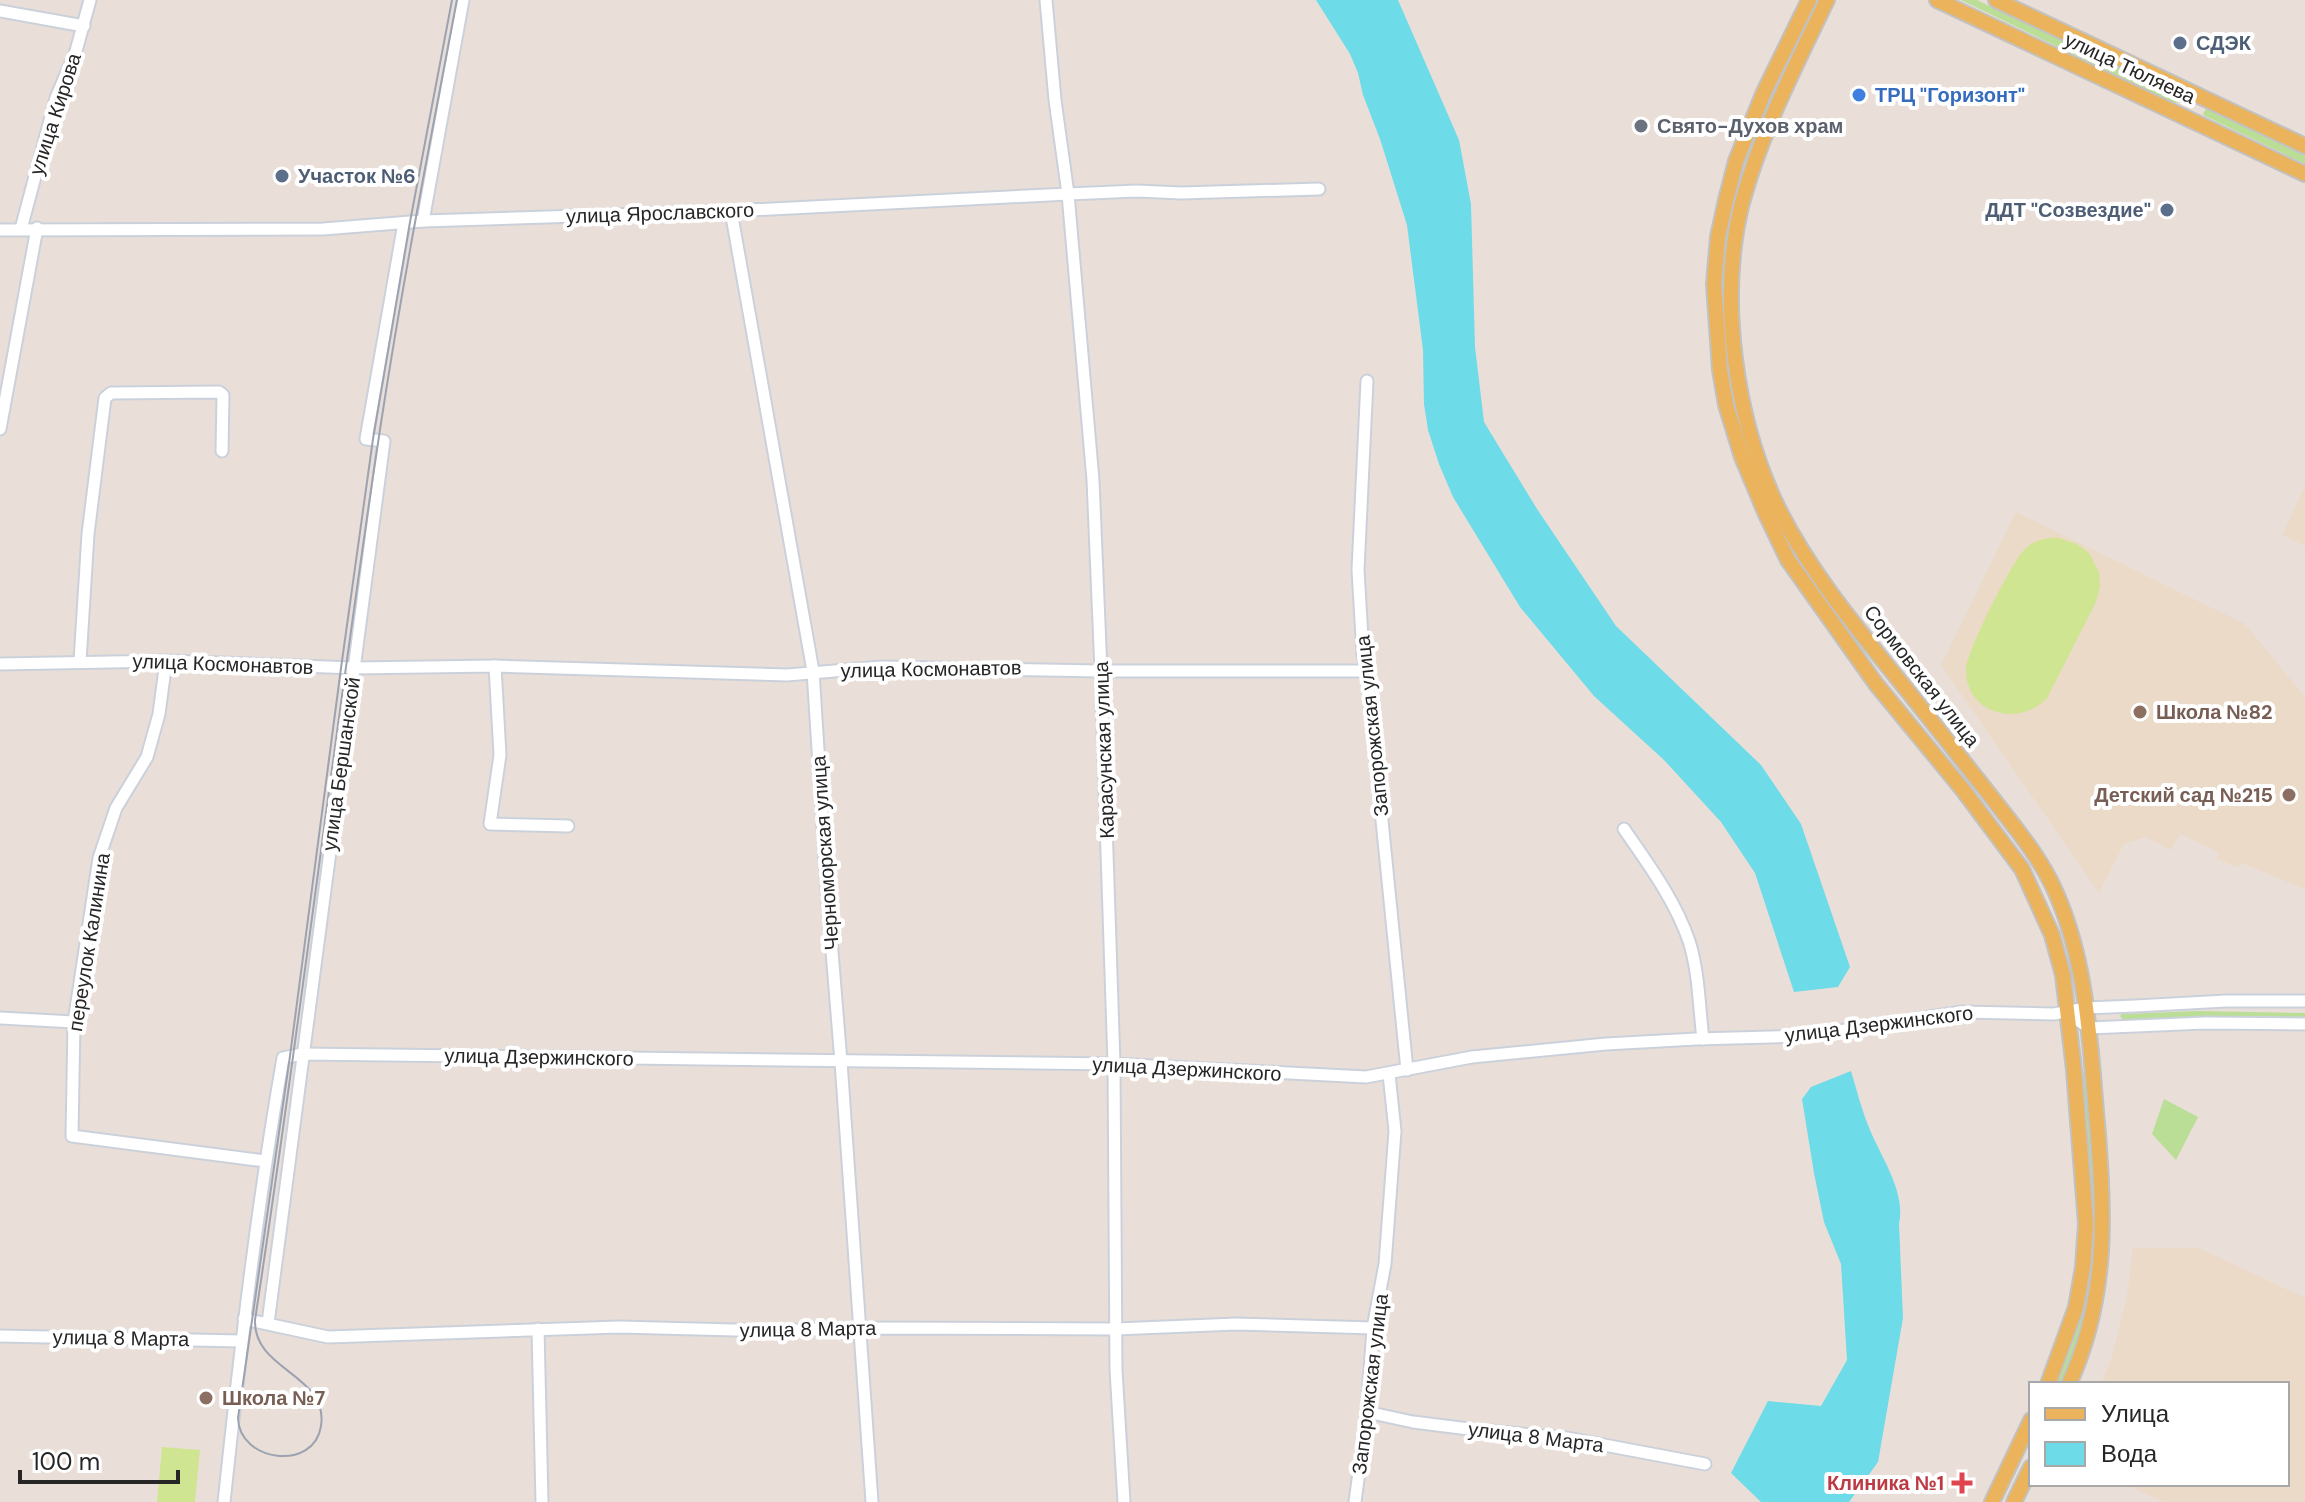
<svg xmlns="http://www.w3.org/2000/svg" width="2305" height="1502" viewBox="0 0 2305 1502" font-family="'DM Sans',sans-serif">
<style>
.education{fill:#ebdac7}
.green{fill:#bade96}
.pitch{fill:#cfe591}
.water{fill:#6ddbe8}
.lines{fill:none;stroke-linecap:round;stroke-linejoin:round}
.minor-casing{stroke:#cbd1db;stroke-width:15}
.major-casing{stroke:#c2c2c2;stroke-width:18}
.minor{stroke:#fff;stroke-width:11}
.major{stroke:#eab35c;stroke-width:14}
.tram{stroke:#9ca2b0;stroke-width:2}
.service-dot{fill:#5c6f8a;stroke:#fff;stroke-width:3}
.shop-dot{fill:#3f7fe0;stroke:#fff;stroke-width:3}
.worship-dot{fill:#6b7280;stroke:#fff;stroke-width:3}
.education-dot{fill:#8d6e63;stroke:#fff;stroke-width:3}
.health-dot{fill:#e0444e;stroke:#fff;stroke-width:3}
.labels{text-anchor:middle;stroke-width:8;stroke-linejoin:round;paint-order:stroke}
.service-label{font-size:20px;font-weight:bold;fill:#4e5e75;stroke:#fff;text-anchor:start}
.street-label{font-size:20px;fill:#262626;stroke:#fff}
.shop-label{font-size:20px;font-weight:bold;fill:#366cbe;stroke:#fff;text-anchor:start}
.worship-label{font-size:20px;font-weight:bold;fill:#5b616d;stroke:#fff;text-anchor:start}
.education-label{font-size:20px;font-weight:bold;fill:#785e54;stroke:#fff;text-anchor:start}
.health-label{font-size:20px;font-weight:bold;fill:#be3a42;stroke:#fff;text-anchor:end}
</style>
<rect width="100%" height="100%" fill="#e9dfd8"/>
<g class="education">
<polygon points="2305,486 2305,546 2282,535"/>
<polygon points="2016,512 2245,624 2305,697 2305,889 2242,863 2238,867 2217,859 2219,852 2180,834 2171,850 2146,837 2124,844 2099,893 1941,665"/>
<polygon points="2133,1248 2199,1248 2305,1298 2305,1502 2163,1502 2125,1484 2287,1484 2287,1384 2101,1384 2111,1360 2127,1296"/>
</g>
<g class="green">
<polygon points="1961,0 1977,0 2177,96 2181,98 2182,102 2174,103"/>
<polygon points="2206,109 2211,109 2305,154 2305,164 2205,116 2203,114"/>
<polygon points="2198,1011 2305,1013 2305,1018 2202,1017 2123,1020 2120,1016 2122,1014"/>
<path d="M2081 1073H2085C2094 1183 2108 1279 2061 1384H2056L2071 1347 2083 1304Z"/>
<polygon points="2164,1099 2198,1117 2176,1160 2152,1134"/>
</g>
<g class="pitch">
<path d="M2059 538 2077 544 2089 553 2099 572 2100 587 2096 602 2047 698C2019 728 1966 714 1966 670 1966 653 2012 561 2025 549 2034 540 2047 537 2059 538Z"/>
<polygon points="162,1447 200,1450 195,1502 157,1502"/>
</g>
<g class="water">
<polygon points="1316,0 1398,0 1459,140 1471,204 1475,347 1484,422 1537,509 1616,626 1761,765 1801,824 1850,967 1838,987 1794,992 1755,873 1721,822 1664,760 1594,696 1520,607 1453,497 1439,464 1428,430 1424,404 1423,350 1407,225 1380,139 1363,95 1358,73 1350,54"/>
<path d="M1851 1071C1857 1091 1862 1111 1870 1130 1882 1159 1906 1192 1899 1224L1903 1318 1878 1462 1849 1502H1761L1731 1473 1768 1401 1821 1406 1847 1360 1841 1264 1824 1222 1814 1173 1802 1099 1811 1087Z"/>
</g>
<g class="lines">
<defs>
<g id="minor">
<polyline points="1046,0 1055,100 1068,194 1093,480 1101,671 1114,1064 1116,1370 1124,1502"/>
<polyline points="0,11 84,26"/>
<polyline points="731,211 813,671 827,890 841,1062 872,1502"/>
<polyline points="423,221 463,0"/>
<polyline points="21,229 56,98 76,51 90,0"/>
<polyline points="0,230 323,229 423,221 731,211 1068,194 1137,191 1181,193 1319,189"/>
<polyline points="1367,381 1358,570 1363,655 1367,671 1407,1070"/>
<polyline points="0,429 37,228"/>
<polyline points="80,661 88,534 105,398 111,393 219,392 223,395 222,451"/>
<polyline points="166,661 159,714 147,757 116,808 99,858 74,1022 72,1136 265,1161"/>
<polyline points="0,664 166,661 354,668 495,666 787,675 882,667 1101,671 1367,671"/>
<polyline points="495,666 500,755 490,824 568,826"/>
<path d="M1624 829C1648 864 1675 900 1689 941 1699 972 1699 1007 1703 1039"/>
<polyline points="2067,1013 2089,1028 2205,1023 2305,1024"/>
<polyline points="0,1018 74,1022"/>
<polyline points="244,1319 328,1337 619,1327 771,1331 860,1328 1116,1329 1236,1324 1373,1328"/>
<polyline points="268,1323 384,441 366,439 404,223"/>
<polyline points="538,1329 542,1502"/>
<polyline points="0,1336 241,1341"/>
<polyline points="1367,1412 1413,1422 1477,1430 1567,1438 1705,1464"/>
<path d="M224 1502C240 1353 257 1205 283 1058L302 1054 1114 1064 1366 1077 1472 1057 1606 1044 1696 1039 1807 1036 1962 1012 2054 1014 2086 1008 2135 1006 2226 1001H2305"/>
<polyline points="1355,1502 1367,1412 1373,1328 1385,1264 1395,1131 1389,1074"/>
</g>
<g id="major">
<polyline points="1809,0 1764,92 1736,161 1726,200 1718,237 1714,284 1720,370 1726,405 1742,457 1765,512 1788,560 1876,684 1963,790 2022,869 2052,935 2063,975 2074,1070 2086,1224 2083,1267 2076,1307 2048,1384"/>
<path d="M1827 0C1796 65 1761 132 1742 203 1718 298 1735 418 1777 506 1813 579 1868 641 1918 704 1943 736 1968 767 1993 799 2016 829 2041 858 2056 893 2088 965 2090 1046 2097 1123 2105 1214 2108 1299 2069 1384"/>
<polyline points="1937,0 2305,174"/>
<polyline points="1996,0 2305,146"/>
<polyline points="1992,1502 2031,1420"/>
<polyline points="2014,1502 2031,1467"/>
</g>
</defs>
<use href="#minor" class="minor-casing"/>
<use href="#major" class="major-casing"/>
<use href="#minor" class="minor"/>
<use href="#major" class="major"/>
<path class="tram" d="M452 0 410 222 373 439 341 668 290 1056 238 1418C239 1462 314 1472 321 1426 329 1374 253 1371 255 1320 300 1028 334 735 378 443 400 295 429 147 457 0"/>
</g>
<g class="service-dot">
<circle cx="2180" cy="43" r="8"/>
<circle cx="282" cy="176" r="8"/>
<circle cx="2167" cy="210" r="8"/>
</g>
<circle class="shop-dot" cx="1859" cy="95" r="8"/>
<circle class="worship-dot" cx="1641" cy="126" r="8"/>
<g class="education-dot">
<circle cx="2140" cy="712" r="8"/>
<circle cx="2289" cy="795" r="8"/>
<circle cx="206" cy="1398" r="8"/>
</g>
<path class="health-dot" d="M1958 1471h8v8h8v8h-8v8h-8v-8h-8v-8h8z"/>
<g class="labels">
<g class="service-label">
<text x="2196" y="50">СДЭК</text>
<text x="298" y="183">Участок №6</text>
<text x="2151" y="217" text-anchor="end">ДДТ "Созвездие"</text>
</g>
<g class="street-label">
<text transform="translate(2130 68) rotate(25)" y="7">улица Тюляева</text>
<text transform="translate(55 114) rotate(-72)" y="7">улица Кирова</text>
<text transform="translate(660 213) rotate(-2)" y="7">улица Ярославского</text>
<text transform="translate(223 664) rotate(2)" y="7">улица Космонавтов</text>
<text transform="translate(931 669) rotate(-1)" y="7">улица Космонавтов</text>
<text transform="translate(1922 676) rotate(52)" y="7">Сормовская улица</text>
<text transform="translate(1372 726) rotate(-96)" y="7">Запорожская улица</text>
<text transform="translate(1104 750) rotate(-92)" y="7">Карасунская улица</text>
<text transform="translate(341 764) rotate(-82)" y="7">улица Бершанской</text>
<text transform="translate(825 853) rotate(-94)" y="7">Черноморская улица</text>
<text transform="translate(89 942) rotate(-81)" y="7">переулок Калинина</text>
<text transform="translate(1879 1024) rotate(-7)" y="7">улица Дзержинского</text>
<text transform="translate(539 1057) rotate(1)" y="7">улица Дзержинского</text>
<text transform="translate(1187 1069) rotate(3)" y="7">улица Дзержинского</text>
<text transform="translate(808 1329) rotate(-1)" y="7">улица 8 Марта</text>
<text transform="translate(121 1338) rotate(1)" y="7">улица 8 Марта</text>
<text transform="translate(1370 1384) rotate(-83)" y="7">Запорожская улица</text>
<text transform="translate(1536 1437) rotate(7)" y="7">улица 8 Марта</text>
</g>
<g class="shop-label">
<text x="1875" y="102">ТРЦ "Горизонт"</text>
</g>
<g class="worship-label">
<text x="1657" y="133">Свято-Духов храм</text>
</g>
<g class="education-label">
<text x="2156" y="719">Школа №82</text>
<text x="2273" y="802" text-anchor="end">Детский сад №215</text>
<text x="222" y="1405">Школа №7</text>
</g>
<g class="health-label">
<text x="1944" y="1490">Клиника №1</text>
</g>
</g>
<rect x="2029" y="1382" width="260" height="104" fill="#ffffff" stroke="#a8a8a8" stroke-width="2"/>
<rect x="2045" y="1408" width="40" height="12" fill="#eab35c" stroke="#a8a8a8" stroke-width="2"/>
<text x="2101" y="1422" font-size="24" fill="#262626">Улица</text>
<rect x="2045" y="1442" width="40" height="24" fill="#6ddbe8" stroke="#a8a8a8" stroke-width="2"/>
<text x="2101" y="1462" font-size="24" fill="#262626">Вода</text>
<path d="M20 1470v12h158v-12" fill="none" stroke="#262626" stroke-width="4"/>
<text x="32" y="1470" font-size="24" fill="#262626" stroke="#ffffff" stroke-width="6" paint-order="stroke">100 m</text>
</svg>
